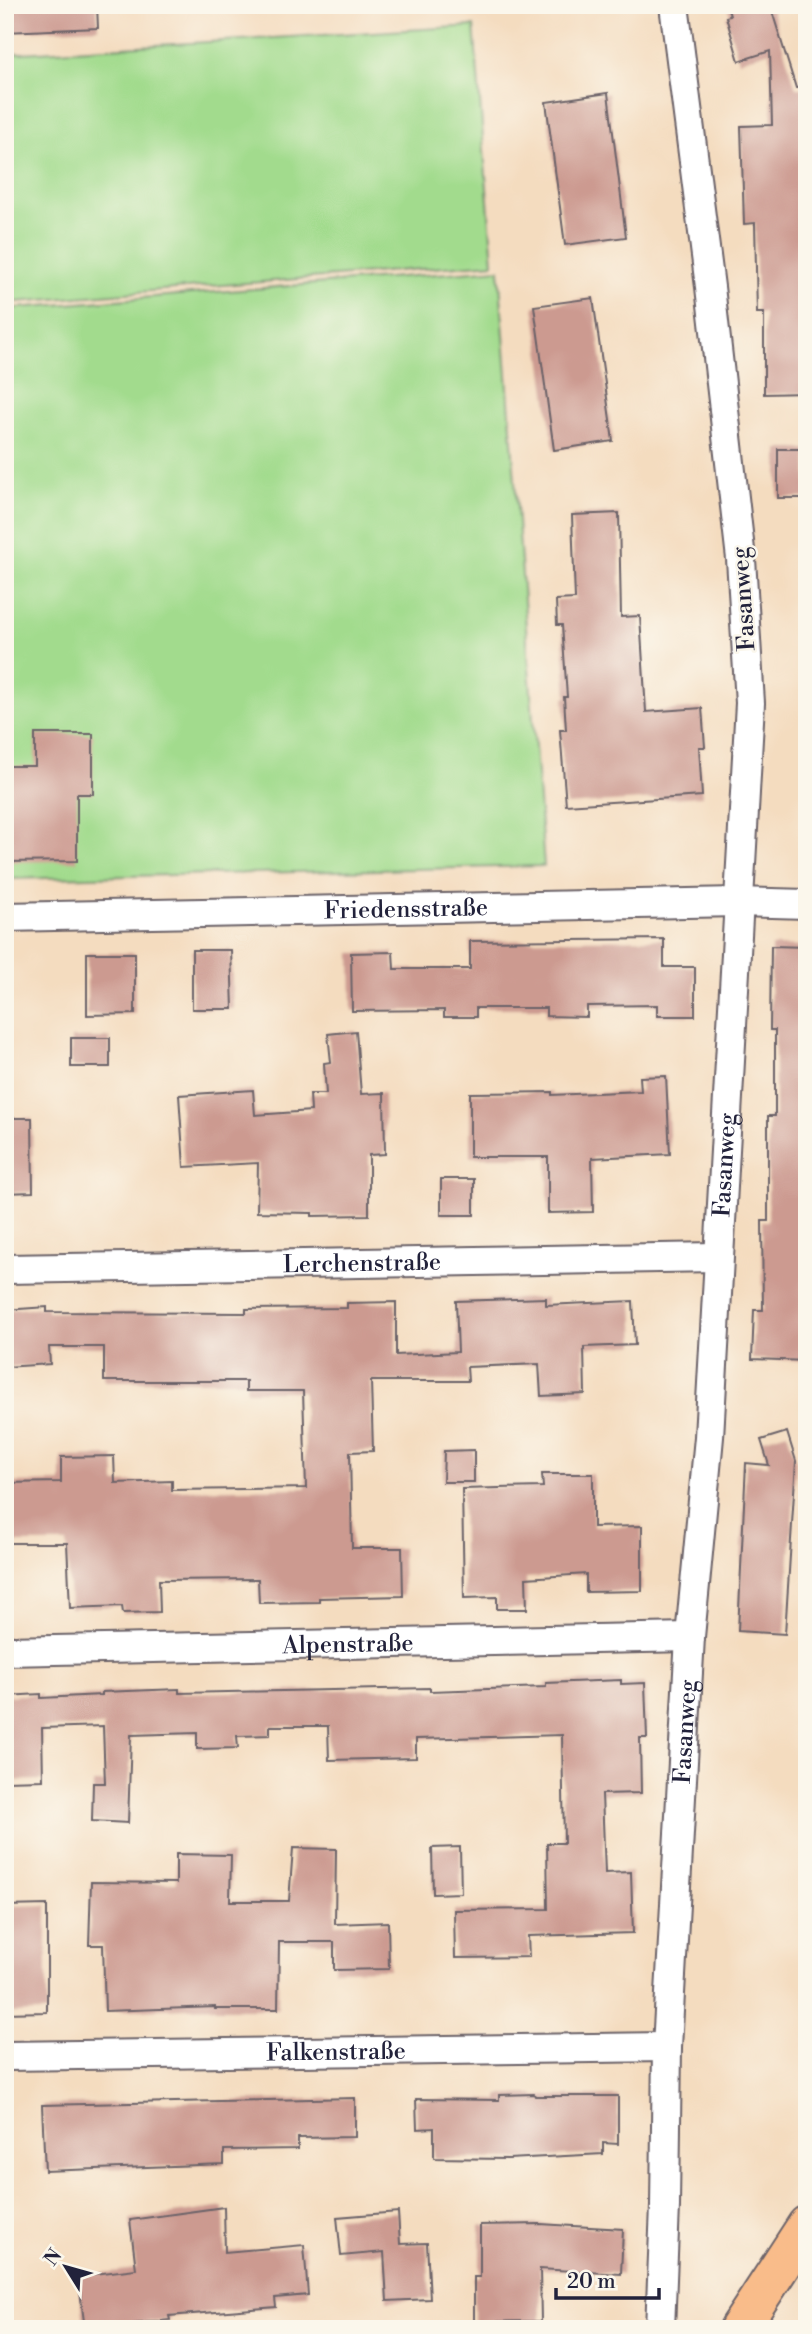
<svg xmlns="http://www.w3.org/2000/svg" width="812" height="2334" viewBox="0 0 812 2334" font-family="'Libre Bodoni',serif">
<style>
.green{fill:#a2db8d;stroke:#627e64;stroke-width:2}
.building{fill:#cc9a90}
.lines{fill:none;stroke-linecap:round;stroke-linejoin:round}
.minor-casing{stroke:#6c6369;stroke-width:32}
.motorway-casing{stroke:#6c6369;stroke-width:42}
.minor{stroke:#fff;stroke-width:28}
.motorway{stroke:#f9bc8a;stroke-width:38}
.labels{text-anchor:middle;stroke-width:5;stroke-linejoin:round;paint-order:stroke}
.street-label{font-size:24px;fill:#22223b;stroke:#fbf7ec}
</style>
<rect width="100%" height="100%" fill="#fbf7ec"/>
<filter id="ink" filterUnits="userSpaceOnUse"><feTurbulence type="fractalNoise" baseFrequency=".0143" numOctaves="2"/><feDisplacementMap in="SourceGraphic" scale="14" xChannelSelector="R" yChannelSelector="G"/><feConvolveMatrix kernelMatrix="1 2 1 2 8 2 1 2 1" color-interpolation-filters="sRGB"/></filter>
<filter id="wash" filterUnits="userSpaceOnUse"><feTurbulence type="fractalNoise" baseFrequency=".00686" numOctaves="4" result="noise"/><feDisplacementMap in="SourceGraphic" scale="28" xChannelSelector="R" yChannelSelector="G"/><feGaussianBlur stdDeviation="1.57" result="paint"/><feColorMatrix in="noise" values="0 0 0 0 0 0 0 0 0 0 0 0 0 0 0 0 0 1.4 0 .05"/><feComposite in="paint" operator="in"/></filter>
<g filter="url(#wash)">
<rect width="100%" height="100%" fill="#f4dcbf"/>
<g class="green">
<polygon points="474,26 493,263 5,303 5,54"/>
<polygon points="499,269 544,866 5,879 5,309"/>
</g>
<g id="blocks">
<g class="building">
<polygon points="5,5 97,5 98,28 5,32"/>
<polygon points="727,5 770,5 796,88 807,88 807,393 764,394 764,313 757,313 755,223 744,224 741,126 772,125 770,51 739,61 726,17 730,16"/>
<polygon points="608,93 626,237 565,245 546,102"/>
<polygon points="593,298 613,441 554,450 534,306"/>
<rect x="778" y="449" width="29" height="49"/>
<polygon points="619,513 621,617 640,616 646,712 702,708 705,747 699,747 702,796 566,805 560,730 566,730 564,697 567,697 562,625 557,625 556,600 575,599 572,515"/>
<polygon points="35,734 93,734 93,794 77,794 77,861 5,862 5,766 35,766"/>
<polygon points="664,939 664,967 695,967 695,1016 657,1016 657,1005 587,1006 587,1017 546,1016 546,1008 476,1008 476,1017 444,1017 444,1010 352,1011 351,953 393,952 394,969 470,969 470,941"/>
<polygon points="771,946 807,947 807,1361 752,1359 754,1310 763,1310 762,1221 768,1221 768,1116 775,1116 775,1030 770,1030"/>
<polygon points="192,950 231,950 233,1009 192,1009"/>
<polygon points="87,953 135,953 135,1014 87,1015"/>
<polygon points="356,1031 361,1094 384,1093 385,1154 369,1155 369,1215 312,1216 312,1213 257,1212 258,1163 184,1167 179,1095 253,1090 255,1115 311,1111 310,1094 326,1094 324,1063 331,1062 328,1034"/>
<rect x="71" y="1038" width="39" height="29"/>
<polygon points="666,1076 670,1154 592,1158 593,1212 548,1213 548,1157 470,1157 470,1093 552,1092 552,1095 641,1091 640,1077"/>
<polygon points="5,1118 32,1118 33,1192 5,1193"/>
<rect x="441" y="1179" width="33" height="36"/>
<polygon points="546,1298 546,1305 633,1301 635,1345 584,1347 585,1394 541,1396 539,1364 467,1367 468,1381 371,1381 373,1451 350,1452 352,1548 402,1548 403,1596 319,1598 319,1602 259,1603 258,1579 159,1580 160,1612 123,1613 122,1606 70,1608 67,1543 5,1543 5,1483 61,1482 61,1457 114,1456 115,1483 172,1481 172,1490 306,1488 303,1391 246,1391 246,1381 104,1381 104,1347 49,1347 50,1364 5,1367 5,1310 47,1307 47,1312 246,1313 246,1309 347,1308 347,1303 396,1302 396,1355 458,1352 456,1301"/>
<polygon points="787,1432 796,1461 785,1634 738,1631 746,1463 769,1465 761,1440"/>
<polygon points="474,1450 474,1482 443,1482 444,1451"/>
<polygon points="542,1474 593,1474 593,1527 642,1526 642,1591 586,1592 586,1574 526,1578 527,1609 497,1609 497,1597 464,1598 462,1489 543,1487"/>
<polygon points="621,1680 621,1684 645,1683 647,1738 640,1738 641,1793 602,1794 605,1873 631,1872 633,1933 528,1936 529,1957 455,1958 454,1910 548,1909 547,1843 564,1843 562,1735 416,1739 416,1758 329,1760 328,1726 270,1726 270,1735 237,1736 238,1748 197,1749 197,1733 131,1735 128,1823 92,1821 93,1783 105,1783 103,1726 42,1728 43,1780 5,1781 5,1696 41,1694 41,1698 102,1695 102,1692 179,1689 179,1693 430,1688 430,1691 546,1687 546,1683"/>
<polygon points="460,1847 461,1893 433,1894 432,1848"/>
<polygon points="293,1848 336,1849 335,1924 388,1922 389,1969 334,1970 334,1942 279,1942 278,2009 215,2009 215,2007 105,2011 103,1945 89,1945 91,1882 176,1883 176,1854 231,1855 230,1901 289,1901"/>
<polygon points="47,1905 47,2012 5,2013 5,1906"/>
<polygon points="534,2094 535,2096 618,2096 618,2144 603,2143 603,2154 508,2159 434,2158 434,2128 417,2129 416,2099 499,2100 499,2095"/>
<polygon points="355,2098 355,2137 298,2138 298,2149 224,2150 224,2164 45,2171 42,2105"/>
<polygon points="224,2207 225,2252 304,2245 308,2295 275,2298 276,2307 169,2316 170,2320 85,2329 78,2276 136,2269 130,2220"/>
<polygon points="398,2212 400,2244 427,2243 430,2299 387,2301 384,2252 341,2256 337,2217"/>
<polygon points="540,2224 623,2229 621,2274 540,2269 541,2321 474,2322 474,2277 480,2277 480,2225"/>
</g>
</g>
</g>
<g filter="url(#ink)">
<use href="#blocks" fill-opacity="0" stroke="#6c6369" stroke-width="2"/>
<g class="lines">
<defs>
<g id="minor">
<path id="s1" d="M5 917 738 902 807 904"/>
<path id="s2" d="M5 1269 717 1257"/>
<path id="s3" d="M5 1651 690 1637"/>
<path id="s4" d="M5 2056 667 2047"/>
<path id="s5" d="M660 2329 665 2206 667 2047 690 1637 709 1437 750 703 741 559 710 287 674 5"/>
</g>
<polyline id="motorway" points="739,2329 807,2225"/>
</defs>
<use href="#minor" class="minor-casing"/>
<use href="#motorway" class="motorway-casing"/>
<use href="#minor" class="minor"/>
<use href="#motorway" class="motorway"/>
</g>
</g>
<g class="labels">
<g class="street-label">
<text transform="translate(743 599) rotate(-94)" y="8">Fasanweg</text>
<text dy="8" stroke="none"><textPath href="#s1" startOffset="401">Friedensstraße</textPath></text>
<text dy="8" stroke="none"><textPath href="#s5" startOffset="1166">Fasanweg</textPath></text>
<text dy="8" stroke="none"><textPath href="#s2" startOffset="357">Lerchenstraße</textPath></text>
<text dy="8" stroke="none"><textPath href="#s3" startOffset="343">Alpenstraße</textPath></text>
<text dy="8" stroke="none"><textPath href="#s5" startOffset="598">Fasanweg</textPath></text>
<text dy="8" stroke="none"><textPath href="#s4" startOffset="331">Falkenstraße</textPath></text>
</g>
</g>
<rect width="812" height="2334" fill="none" stroke="#fbf7ec" stroke-width="28"/>
<g transform="translate(66 2267) rotate(307)" stroke="#fbf7ec" stroke-width="5" paint-order="stroke">
<path d="M0-5L12 26L0 18L-12 26Z" fill="#22223b"/>
<text y="-10" font-size="19" font-weight="bold" text-anchor="middle" fill="#22223b">N</text>
</g>
<path d="M556 2288v10h103v-10" fill="none" stroke="#22223b" stroke-width="3.5"/>
<text x="567" y="2288" font-size="21" fill="#22223b" stroke="#fbf7ec" stroke-width="5" paint-order="stroke">20 m</text>
</svg>
